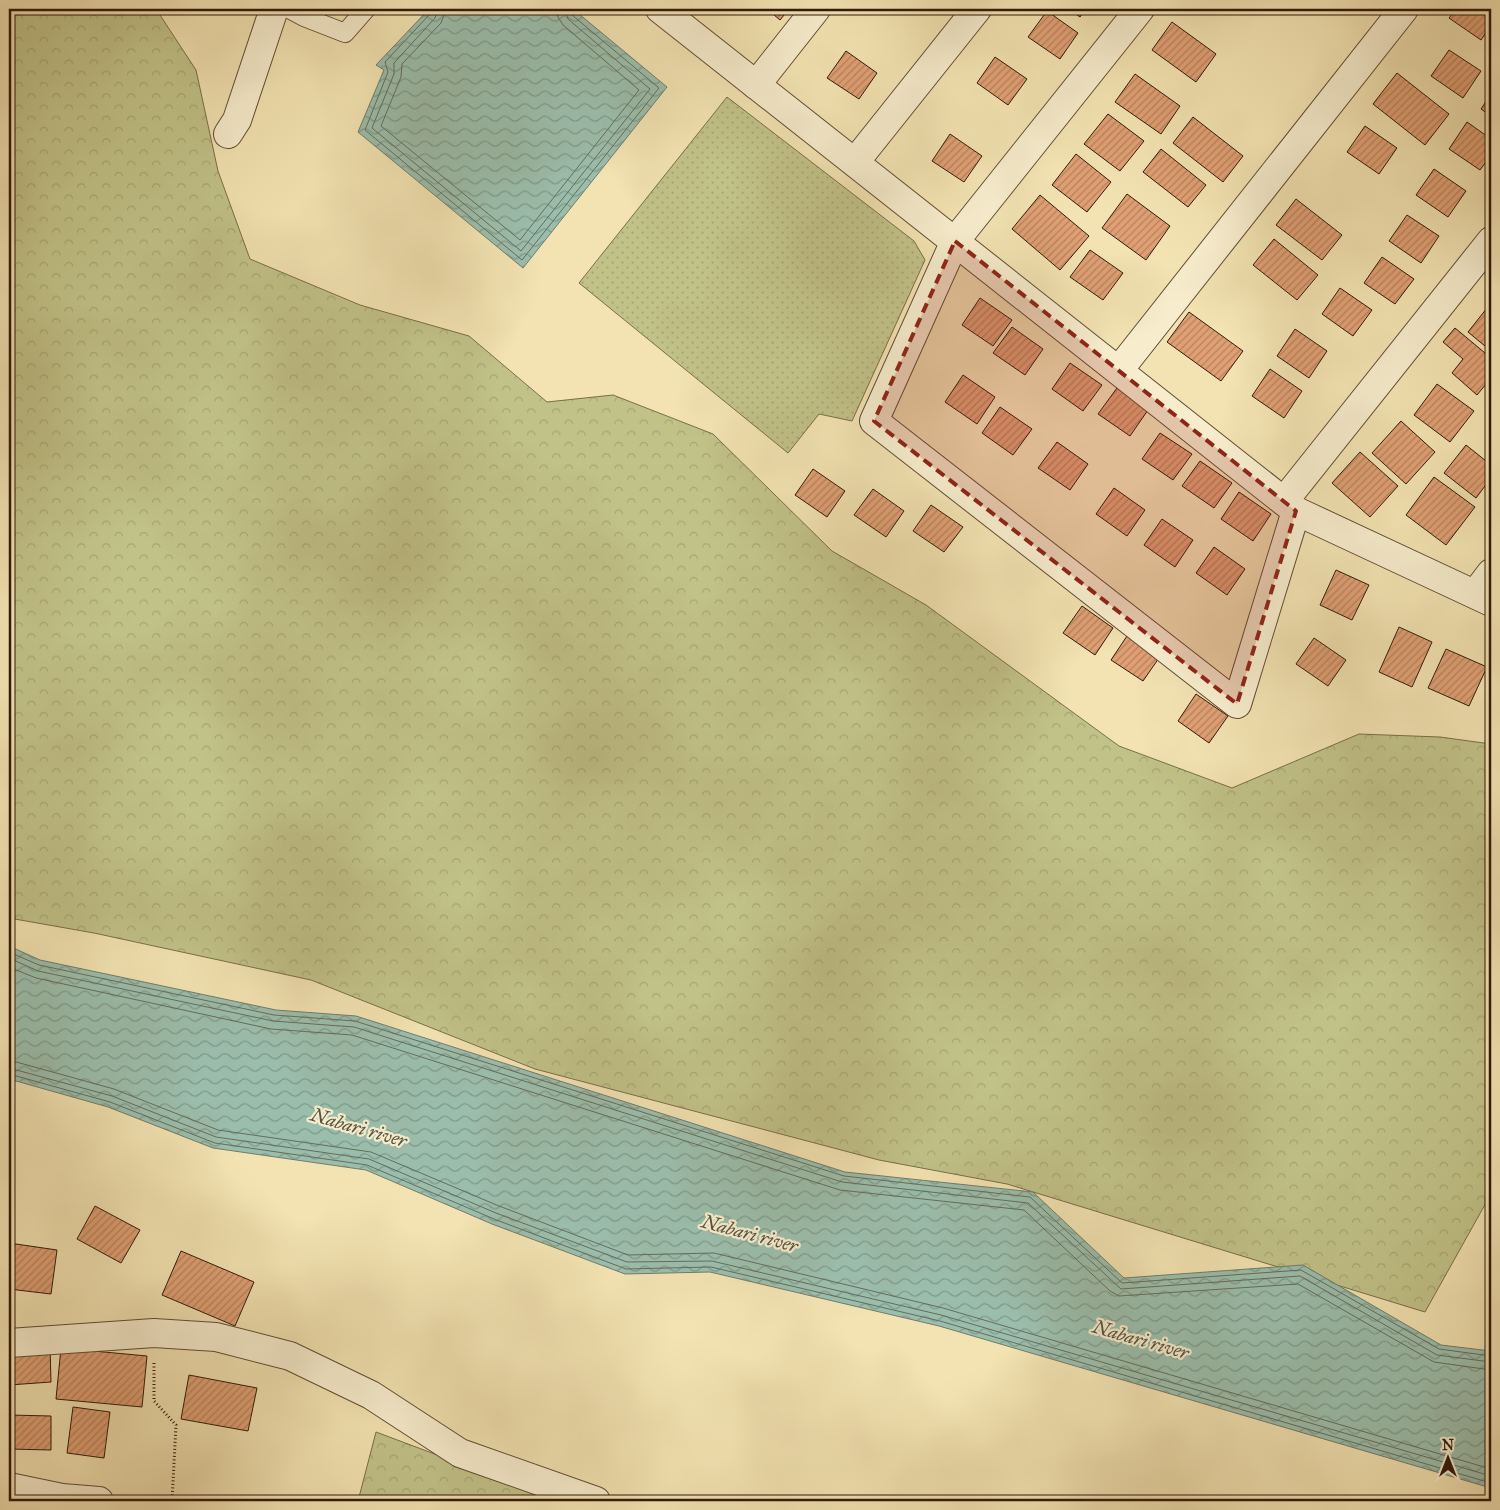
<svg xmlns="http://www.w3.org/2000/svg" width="1500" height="1510" viewBox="0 0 1500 1510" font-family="'IM FELL Great Primer',serif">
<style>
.forest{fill:url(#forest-crowns);stroke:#796e49}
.park{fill:url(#park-dots);stroke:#796e49}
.water{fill:url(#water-waves);stroke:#717c6b}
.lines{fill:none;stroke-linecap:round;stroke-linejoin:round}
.shore{stroke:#666c5b;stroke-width:1}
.building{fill:url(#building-hatch);stroke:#31190a}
.lane-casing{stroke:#624c34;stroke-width:20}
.street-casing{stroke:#624c34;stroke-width:30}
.path{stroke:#31190a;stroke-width:3;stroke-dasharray:1 2.5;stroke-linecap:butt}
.lane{stroke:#f7edcd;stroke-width:18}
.street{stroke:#f7edcd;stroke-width:28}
.marked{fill:#8f2418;fill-opacity:0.2;stroke:#8f2418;stroke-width:4;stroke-dasharray:10 6;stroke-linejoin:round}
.labels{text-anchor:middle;stroke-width:4.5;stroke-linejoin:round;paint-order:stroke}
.water-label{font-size:19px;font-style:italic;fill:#565343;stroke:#f7edcd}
</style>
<defs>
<pattern id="forest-crowns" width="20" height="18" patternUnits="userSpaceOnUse" patternTransform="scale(1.25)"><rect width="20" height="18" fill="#c1c288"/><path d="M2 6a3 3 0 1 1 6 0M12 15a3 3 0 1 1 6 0" fill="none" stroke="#a6a674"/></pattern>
<pattern id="park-dots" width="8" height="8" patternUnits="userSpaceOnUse" patternTransform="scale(1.25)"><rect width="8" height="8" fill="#c1c288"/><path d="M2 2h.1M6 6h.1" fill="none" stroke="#a6a674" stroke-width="1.8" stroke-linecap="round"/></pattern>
<pattern id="water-waves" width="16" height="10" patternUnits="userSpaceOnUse" patternTransform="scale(1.25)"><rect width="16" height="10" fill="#9bbeac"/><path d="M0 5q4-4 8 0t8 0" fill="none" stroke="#7f9a8a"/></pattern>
<pattern id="building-hatch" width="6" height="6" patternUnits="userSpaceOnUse" patternTransform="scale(1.25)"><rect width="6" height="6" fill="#e0a074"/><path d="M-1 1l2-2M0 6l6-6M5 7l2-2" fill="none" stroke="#b6825d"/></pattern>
</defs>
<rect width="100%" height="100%" fill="#f3e3b2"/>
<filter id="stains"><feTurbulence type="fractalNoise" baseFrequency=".004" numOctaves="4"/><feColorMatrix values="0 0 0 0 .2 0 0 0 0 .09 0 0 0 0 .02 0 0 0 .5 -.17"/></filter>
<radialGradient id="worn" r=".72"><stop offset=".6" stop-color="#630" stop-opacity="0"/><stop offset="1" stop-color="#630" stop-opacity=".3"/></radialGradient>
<g class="forest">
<polygon points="9,9 156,9 196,70 218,171 250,259 360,305 469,336 547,402 613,395 713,434 832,551 926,605 1119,746 1232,788 1359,734 1440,737 1491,744 1491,1201 1487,1201 1425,1312 1007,1184 879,1160 535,1069 311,980 94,933 9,918"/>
<polygon points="376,1432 560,1501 358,1501"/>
</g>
<polygon class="park" points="727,97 914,241 925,260 852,421 819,414 788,453 579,283"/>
<g class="water">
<polygon points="429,9 573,9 667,87 523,268 358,132 384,70 376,65"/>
<polygon points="9,946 40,960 276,1010 356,1016 845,1172 1033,1192 1124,1278 1303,1265 1441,1345 1491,1351 1491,1488 939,1326 710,1272 625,1274 492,1224 366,1170 213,1148 108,1107 9,1079"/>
</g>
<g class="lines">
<g class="shore">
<polyline points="432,9 430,14 385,62 388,72 365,130 522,260 659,88 572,15 570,9"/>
<polyline points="438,9 435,18 394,63 394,74 372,128 521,251 650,89 568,19 564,9"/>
<polyline points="446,9 441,23 402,64 401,77 381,126 520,240 639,90 563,25 558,17 556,9"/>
<polyline points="9,952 39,965 274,1015 355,1021 844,1176 1030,1197 1122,1283 1301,1270 1439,1349 1491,1356"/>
<polyline points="9,958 38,971 273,1021 354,1027 842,1182 1028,1203 1121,1289 1300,1276 1437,1355 1491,1362"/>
<polyline points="9,967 36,978 271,1029 352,1035 840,1190 1024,1210 1110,1291 1119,1296 1298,1284 1434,1362 1491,1370"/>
<polyline points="9,1060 114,1089 218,1130 371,1152 499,1206 628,1255 714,1253 943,1308 1491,1469"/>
<polyline points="9,1068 112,1096 216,1137 369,1159 496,1213 627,1262 712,1261 941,1315 1491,1476"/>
<polyline points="9,1074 110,1102 215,1143 367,1165 494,1219 626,1269 711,1267 940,1321 1491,1483"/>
</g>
</g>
<g class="building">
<polygon points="767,9 789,9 780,20"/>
<polygon points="1069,9 1086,9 1080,17"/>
<polygon points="1456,9 1491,9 1491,25 1481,40 1449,18"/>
<polygon points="1047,11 1078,33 1060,59 1028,37"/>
<polygon points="1172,22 1216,54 1196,82 1152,50"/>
<polygon points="1449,50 1481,71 1463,98 1431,76"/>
<polygon points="846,51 877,73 859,99 827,78"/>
<polygon points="995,57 1027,79 1008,105 977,83"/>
<polygon points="1397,73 1449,114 1425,145 1373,104"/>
<polygon points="1135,74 1180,106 1161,134 1115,102"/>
<polygon points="1491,94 1491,116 1481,109"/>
<polygon points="1108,114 1144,141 1120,171 1084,144"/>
<polygon points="1193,117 1243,156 1223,182 1173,143"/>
<polygon points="1467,122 1491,139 1491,155 1480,170 1449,149"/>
<polygon points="1365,126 1397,148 1379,174 1347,152"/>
<polygon points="950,134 982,156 964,182 932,161"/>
<polygon points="1161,149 1206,185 1188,207 1143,172"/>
<polygon points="1076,154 1111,182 1087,212 1052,185"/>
<polygon points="1434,169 1466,191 1448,217 1416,195"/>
<polygon points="1127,194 1170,226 1146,260 1102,228"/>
<polygon points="1040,195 1089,236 1060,270 1012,229"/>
<polygon points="1296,199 1342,235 1322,260 1276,225"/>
<polygon points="1407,215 1439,236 1421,263 1389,241"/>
<polygon points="1274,239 1318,275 1297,300 1253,265"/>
<polygon points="1090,250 1123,273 1103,300 1070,277"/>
<polygon points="1382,257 1414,279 1395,304 1364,283"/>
<polygon points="1340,288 1372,310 1353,336 1322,314"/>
<polygon points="980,298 1012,320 993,346 962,325"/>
<polygon points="1491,303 1491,351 1468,332"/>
<polygon points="1189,312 1243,351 1221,381 1167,342"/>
<polygon points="1012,327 1043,349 1025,375 993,353"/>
<polygon points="1455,328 1491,358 1491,378 1477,395 1452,373 1463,359 1443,342"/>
<polygon points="1295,329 1327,351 1309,378 1277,356"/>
<polygon points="1070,363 1102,385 1083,411 1052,389"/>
<polygon points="1270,369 1302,391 1284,418 1252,396"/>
<polygon points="963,375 995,397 977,424 945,402"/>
<polygon points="1437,384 1474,411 1450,442 1414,415"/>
<polygon points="1117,388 1148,410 1130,436 1098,414"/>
<polygon points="1000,407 1032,429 1013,455 982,433"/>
<polygon points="1401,421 1435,452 1406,484 1372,453"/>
<polygon points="1160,433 1192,454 1173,480 1142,459"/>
<polygon points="1057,442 1088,464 1070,490 1038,468"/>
<polygon points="1466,445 1491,465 1491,478 1476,498 1444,473"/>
<polygon points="1360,452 1398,486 1370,517 1332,483"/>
<polygon points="1200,461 1232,483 1214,508 1182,486"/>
<polygon points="813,469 845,491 827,517 795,495"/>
<polygon points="1434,477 1475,507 1446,545 1406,515"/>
<polygon points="1114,488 1145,510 1127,536 1096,514"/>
<polygon points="873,489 904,511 886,537 854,515"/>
<polygon points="1239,492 1271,514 1253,541 1221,519"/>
<polygon points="931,505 963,527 944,552 913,531"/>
<polygon points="1162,519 1193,540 1175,567 1144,545"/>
<polygon points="1214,547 1245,569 1227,595 1196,573"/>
<polygon points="1336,570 1369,585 1352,620 1320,605"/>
<polygon points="1082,606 1113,628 1095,655 1063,633"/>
<polygon points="1399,627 1432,642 1412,687 1379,672"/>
<polygon points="1129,633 1161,655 1143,681 1111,660"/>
<polygon points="1314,638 1346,660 1328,686 1296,664"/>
<polygon points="1446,649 1487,667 1469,706 1428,688"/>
<polygon points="1196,694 1228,716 1209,743 1178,721"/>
<polygon points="95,1206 140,1230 121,1263 77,1239"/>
<polygon points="9,1243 57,1250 51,1294 9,1289"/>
<polygon points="181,1251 254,1282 235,1326 162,1295"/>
<polygon points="50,1346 51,1382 9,1385 9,1350"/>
<polygon points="61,1348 147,1356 142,1407 56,1399"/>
<polygon points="189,1375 257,1388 248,1431 181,1419"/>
<polygon points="73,1407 110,1412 104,1458 67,1453"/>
<polygon points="9,1415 51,1416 51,1450 9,1449"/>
</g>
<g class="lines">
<defs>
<polyline id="lane" points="289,9 304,17 345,33 366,9"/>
<g id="street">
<polyline points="660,9 1296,511 1491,602"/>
<polyline points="1140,9 955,241 874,421 1237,704 1296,511"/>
<polyline points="756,85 816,9"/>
<polyline points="228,134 237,120 274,9"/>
<polyline points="855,162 977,9"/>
<polyline points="1119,370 1404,9"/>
<polyline points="1284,501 1491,241"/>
<polyline points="1475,594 1491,573"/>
<polyline points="9,1343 154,1333 216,1337 290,1356 371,1395 460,1453 596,1501"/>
<polyline points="9,1487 62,1498 99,1501"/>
</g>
</defs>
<use href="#lane" class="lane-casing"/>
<use href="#street" class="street-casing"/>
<polyline class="path" points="154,1363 154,1401 176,1425 172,1501"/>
<use href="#lane" class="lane"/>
<use href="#street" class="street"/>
</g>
<path class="marked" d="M955 241 1296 511 1237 704 874 421Z"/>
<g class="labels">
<g class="water-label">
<text transform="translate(359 1127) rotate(16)" y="7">Nabari river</text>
<text transform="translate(750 1233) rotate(15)" y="7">Nabari river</text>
<text transform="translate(1141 1339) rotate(16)" y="7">Nabari river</text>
</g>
</g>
<rect width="1500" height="1510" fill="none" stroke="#f3e3b2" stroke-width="30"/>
<rect x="10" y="10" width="1480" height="1490" fill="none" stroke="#31190a" stroke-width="2.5"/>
<rect x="15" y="15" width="1470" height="1480" fill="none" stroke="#31190a"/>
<g transform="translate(1448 1458)" stroke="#f7edcd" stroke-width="4" paint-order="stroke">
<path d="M0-4L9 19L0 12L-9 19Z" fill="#31190a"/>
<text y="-8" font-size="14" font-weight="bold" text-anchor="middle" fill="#31190a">N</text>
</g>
<rect width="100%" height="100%" filter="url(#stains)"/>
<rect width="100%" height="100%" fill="url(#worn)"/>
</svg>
